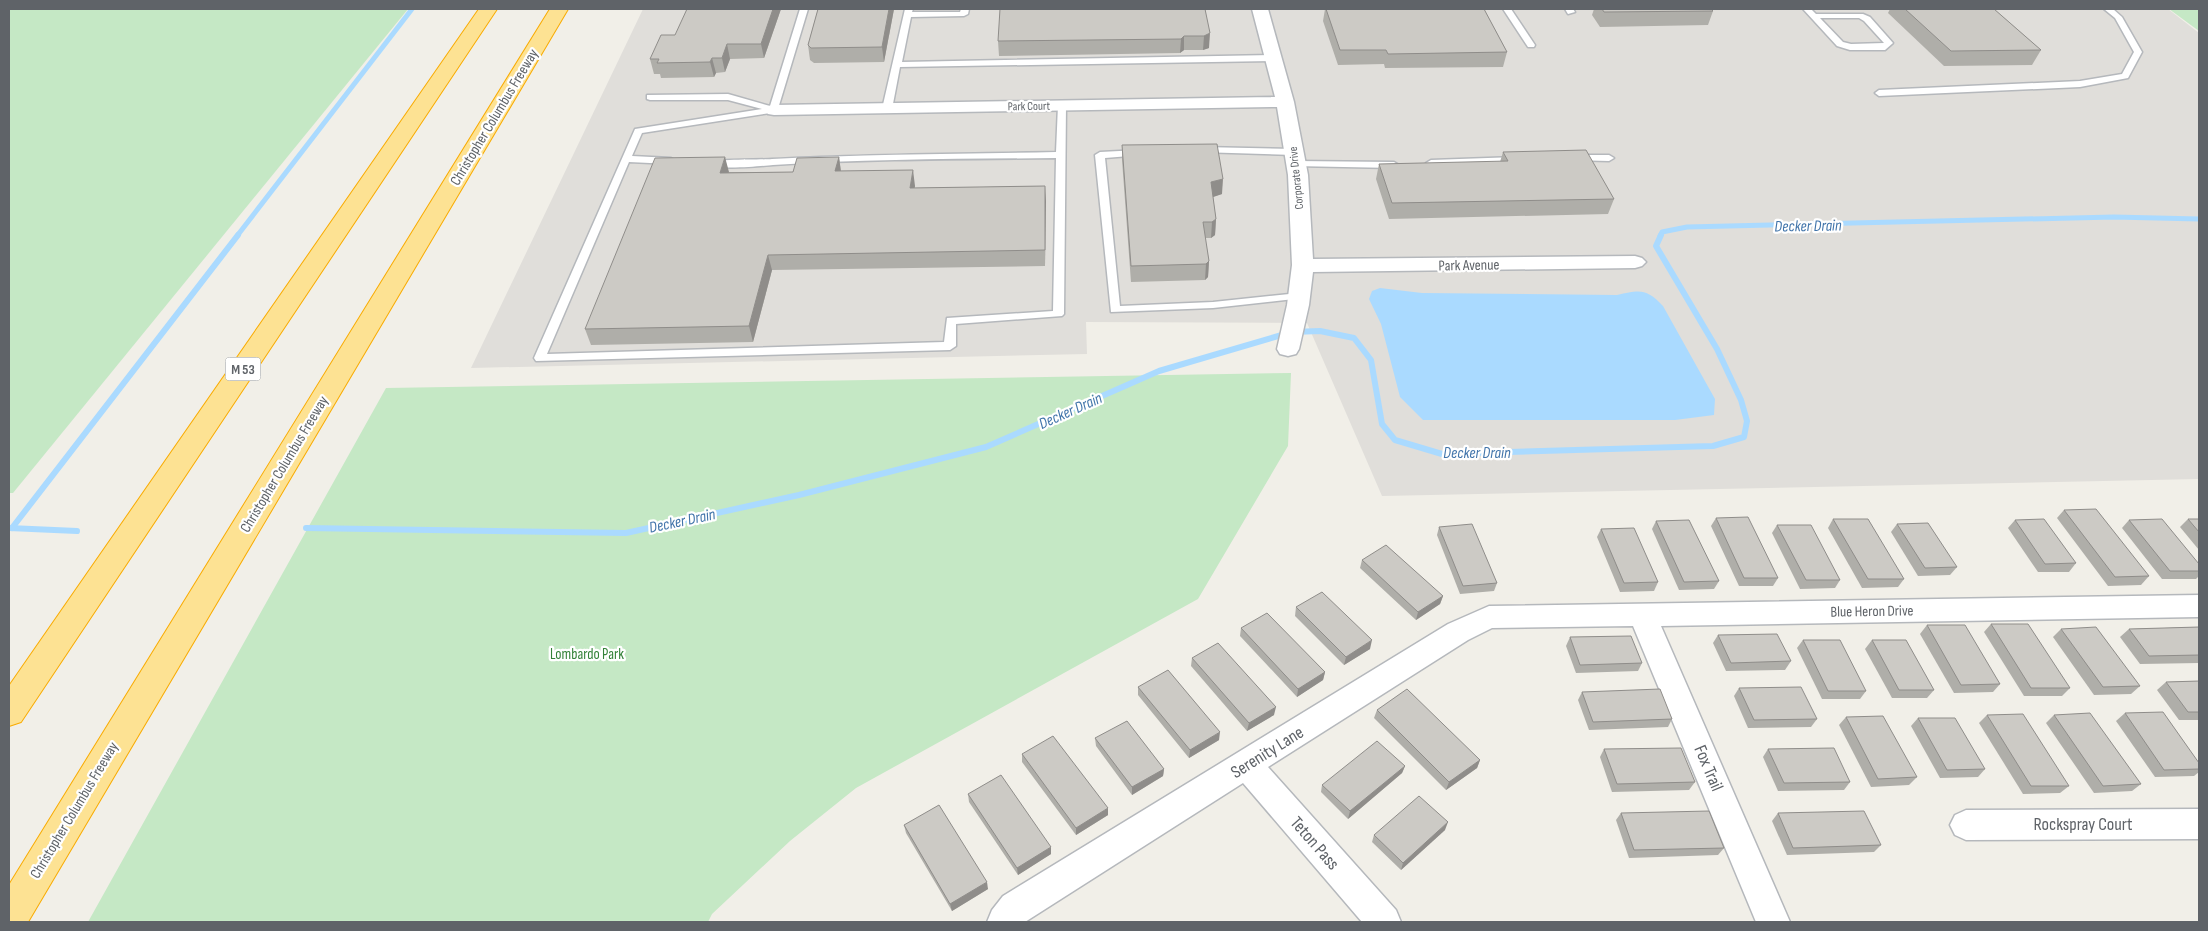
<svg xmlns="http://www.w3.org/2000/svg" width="2208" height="931" viewBox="0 0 2208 931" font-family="'Sofia Sans Condensed',sans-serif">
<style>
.industrial{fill:#e0deda}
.green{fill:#c5e8c5}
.water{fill:#aadaff}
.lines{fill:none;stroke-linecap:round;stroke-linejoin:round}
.stream-far1{stroke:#aadaff;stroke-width:5}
.stream{stroke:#aadaff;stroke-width:6}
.lane-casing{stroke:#b5b8bc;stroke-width:3}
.street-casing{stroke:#b5b8bc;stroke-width:3}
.highway-casing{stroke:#f9ab00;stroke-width:2}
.lane{fill:#fff;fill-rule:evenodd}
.street{fill:#fff;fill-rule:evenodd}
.highway{fill:#fde293;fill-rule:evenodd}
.wall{fill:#afaea9}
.shaded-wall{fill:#8f8d8a}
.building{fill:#cccac5;stroke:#8f8d8a}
.labels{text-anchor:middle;stroke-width:4.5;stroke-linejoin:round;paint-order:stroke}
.far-street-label{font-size:12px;fill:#5f6368;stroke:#fff}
.shield{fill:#fff;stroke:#8f9295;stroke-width:1}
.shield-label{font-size:14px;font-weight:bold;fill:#5f6368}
.street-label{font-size:15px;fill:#5f6368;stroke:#fff}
.park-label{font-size:15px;fill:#348238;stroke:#fff}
.water-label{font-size:16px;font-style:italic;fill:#4174aa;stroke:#fff}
.near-street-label{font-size:18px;fill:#5f6368;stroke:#fff}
</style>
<rect width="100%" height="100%" fill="#f1efe8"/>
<polygon class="industrial" points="643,9 2168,9 2199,33 2199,479 1382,496 1307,323 1086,322 1087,354 471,368"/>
<g class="green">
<polygon points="9,9 408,9 13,493 9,493"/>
<polygon points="2169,9 2199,9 2199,31"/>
<polygon points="1291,373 1288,446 1198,599 856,788 790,841 712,914 708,922 88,922 386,388"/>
</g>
<path class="water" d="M1380 288 1422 293 1617 295C1640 290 1646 288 1663 306L1715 399 1714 415 1675 420H1423L1400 397 1381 324 1369 299 1372 291Z"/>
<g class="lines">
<g class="stream-far1">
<polyline points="237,236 412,9"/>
<polyline points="1660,236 1662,232 1687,227 2114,217 2199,219"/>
</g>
<g class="stream">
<polyline points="9,528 77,531"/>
<polyline points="12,528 238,235"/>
<polyline points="306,528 626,533 799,495 986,447 1159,371 1292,332 1320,331 1354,338 1371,360 1382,424 1395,440 1442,454 1713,446 1744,437 1747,421 1741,400 1717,349 1656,246 1661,235"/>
</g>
<defs>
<g id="lane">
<path d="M800 9H808L777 112 642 133 632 156 671 158 676 161 671 164 629 162 547 354 944 342 947 318 1053 311 1056 158C962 159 867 159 773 165 759 166 715 171 705 163 710 159 761 160 772 159 867 154 962 154 1056 152L1058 105 1062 102 1066 105 1064 314 1062 316 956 324V346L950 350 536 361 534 358 635 129 762 109 728 100H650L647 99V95L728 94 770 106Z"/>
<polygon points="905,9 913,9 912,12 960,12 961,9 969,9 968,14 964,16 911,17 902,62 1273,55 1277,58 1273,61 900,67 892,109 887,112 882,109"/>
<polygon points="1503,9 1511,9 1535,45 1534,47 1528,47"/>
<polygon points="1565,9 1573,9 1575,12 1568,14"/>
<path d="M1803 9H1811L1816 14H1863L1870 17 1893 43 1885 50H1850L1837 46ZM1820 18H1859L1864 21 1884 43 1851 44 1843 42Z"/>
<polygon points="2104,9 2113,9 2122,17 2142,52 2128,78 2080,87 1879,96 1875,93 1879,90 2080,81 2122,74 2134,52 2115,18"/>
<polygon points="1202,147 1294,149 1299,152 1294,155 1199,152 1199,148"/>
<polygon points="1139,150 1144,153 1142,155 1105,158 1120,306 1213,302 1299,293 1304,296 1303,298 1213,308 1111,312 1095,155 1100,152"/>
<polygon points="1574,155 1609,155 1614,158 1609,161 1571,160 1571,156"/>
<polygon points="1516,157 1519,158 1519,162 1431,166 1426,163 1431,160"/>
<polygon points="1296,161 1394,162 1399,165 1394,168 1293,166 1291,164"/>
</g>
<g id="street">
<polygon points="1252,9 1268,9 1294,102 1308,175 1313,259 1635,256 1642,258 1646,262 1642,266 1635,268 1313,272 1309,305 1299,349 1296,354 1288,356 1280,354 1277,349 1287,305 1292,265 1288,175 1277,107 774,115 768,114 765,110 768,106 774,105 1275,97"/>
<polygon points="2199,595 2199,617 1661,626 1790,922 1756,922 1633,626 1492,628 1468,640 1268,767 1396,910 1401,922 1362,922 1243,783 1025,922 987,922 992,910 1003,896 1448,624 1489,606"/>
<polygon points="2199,809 2199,839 1966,840 1955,835 1950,825 1955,815 1966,810"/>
</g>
<g id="highway">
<polygon points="479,9 497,9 21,722 9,726 9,686"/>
<polygon points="550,9 568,9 28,922 9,922 9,885"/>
</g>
</defs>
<use href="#lane" class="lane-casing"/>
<use href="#street" class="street-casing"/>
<use href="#highway" class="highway-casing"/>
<use href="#lane" class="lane"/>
<use href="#street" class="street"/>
<use href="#highway" class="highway"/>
</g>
<g class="wall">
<polygon points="781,9 764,58 730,59 725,72 716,73 714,77 661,78 660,74 654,74 650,59 675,35"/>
<polygon points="818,9 894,9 884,62 814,63 810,60 808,45"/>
<polygon points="1205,9 1209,48 1203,50 1184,50 1180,53 999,56 998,41"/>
<polygon points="1325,9 1484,9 1507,52 1503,67 1385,68 1384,64 1338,65 1323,21"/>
<polygon points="1594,9 1711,9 1713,11 1708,25 1600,27 1592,15"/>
<polygon points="1890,9 1994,9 2041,50 2032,65 1944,66 1888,13"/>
<polygon points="1122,145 1222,194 1213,197 1216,219 1215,235 1211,238 1205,238 1209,261 1208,277 1205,280 1131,282 1122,160"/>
<polygon points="1503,152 1614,199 1608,214 1389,219 1376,179 1379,164 1500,162"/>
<polygon points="839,157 841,171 915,186 914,188 1045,186 1045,266 772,270 753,342 591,345 585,329 729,172 793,172"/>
<polygon points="2064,510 2149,576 2141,585 2108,586 2057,518"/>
<polygon points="1716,518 1778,578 1773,586 1739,586 1711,526"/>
<polygon points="1833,519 1904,579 1898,587 1862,588 1828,528"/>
<polygon points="2188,519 2199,519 2199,550 2180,527"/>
<polygon points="2015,520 2076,563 2069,572 2038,572 2008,528"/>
<polygon points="2129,520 2199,564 2199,576 2196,579 2162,579 2122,528"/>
<polygon points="1656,521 1719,581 1714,589 1679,590 1652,529"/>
<polygon points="1897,524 1957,567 1950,575 1918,576 1891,532"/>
<polygon points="1777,525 1840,580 1835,588 1800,589 1772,533"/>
<polygon points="1439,527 1497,583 1494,591 1460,594 1437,535"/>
<polygon points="1601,529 1658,582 1654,591 1620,592 1597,537"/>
<polygon points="1362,560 1443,596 1440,604 1416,620 1360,568"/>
<polygon points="1296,607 1370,649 1344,665 1295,616"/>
<polygon points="1991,624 2070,688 2062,696 2024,696 1984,632"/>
<polygon points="1927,625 2000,684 1993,692 1954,693 1920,634"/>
<polygon points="2199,627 2199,663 2140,664 2120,637 2129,629"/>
<polygon points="1241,628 1325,672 1323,680 1297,697 1240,636"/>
<polygon points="2061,629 2140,686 2131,694 2094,695 2053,637"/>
<polygon points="1718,635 1791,661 1785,670 1726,671 1713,643"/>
<polygon points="1570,637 1642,663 1638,671 1576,673 1566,646"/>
<polygon points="1803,640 1866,691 1860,699 1822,699 1797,648"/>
<polygon points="1872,640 1934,690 1927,698 1892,698 1865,649"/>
<polygon points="1192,658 1274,715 1247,731 1191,666"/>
<polygon points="2199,681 2199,720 2179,720 2157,690 2166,682"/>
<polygon points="1138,687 1219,740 1189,758 1138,695"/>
<polygon points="1739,688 1817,719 1811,727 1748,728 1734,696"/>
<polygon points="1582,692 1672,719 1668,727 1589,730 1578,700"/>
<polygon points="1377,710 1480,760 1477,768 1446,790 1374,718"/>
<polygon points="2125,713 2199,763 2199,772 2194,776 2155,777 2116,721"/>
<polygon points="1987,715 2069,786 2060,793 2023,794 1979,723"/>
<polygon points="2054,715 2141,784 2132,791 2094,793 2046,723"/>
<polygon points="1846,717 1917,777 1909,785 1871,787 1839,725"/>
<polygon points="1918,718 1985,769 1978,777 1940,778 1911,726"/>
<polygon points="1095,738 1164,769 1163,776 1132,795 1096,746"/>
<polygon points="1604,749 1695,782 1689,790 1612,792 1600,757"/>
<polygon points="1768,749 1850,782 1844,790 1778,791 1763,757"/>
<polygon points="1022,754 1108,815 1076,835 1022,762"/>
<polygon points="1405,766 1402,773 1348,819 1321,792 1322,785"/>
<polygon points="968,794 1051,854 1018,875 969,802"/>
<polygon points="1621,813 1724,848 1718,855 1629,858 1616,820"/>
<polygon points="1778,813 1881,845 1874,852 1787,855 1772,821"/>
<polygon points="904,825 988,889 952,911 906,833"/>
<polygon points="1445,830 1401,870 1372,842 1374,835"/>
</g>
<g class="shaded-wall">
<polygon points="773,9 781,9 764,58 761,44"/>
<polygon points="889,9 894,9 884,62 882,47"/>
<polygon points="1210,33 1209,48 1203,50 1204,36"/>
<polygon points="1184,36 1184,50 1180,53 1181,39"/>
<polygon points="727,44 730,59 725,72 722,58"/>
<polygon points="712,58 716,73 714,77 710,62"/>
<polygon points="725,157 729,172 724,188 720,173"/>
<polygon points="839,157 841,173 835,171"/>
<polygon points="913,170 915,186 912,203 910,188"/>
<polygon points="1223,179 1222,194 1210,198 1211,182"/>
<polygon points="1045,186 1046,201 1045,266"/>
<polygon points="1216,219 1215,235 1211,238 1212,222"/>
<polygon points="768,255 772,270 753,342 749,326"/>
<polygon points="1209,261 1208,277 1205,280 1206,264"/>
<polygon points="1443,596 1440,604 1416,620 1418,612"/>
<polygon points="1372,640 1370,649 1344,665 1346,657"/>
<polygon points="1325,672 1323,680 1297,697 1298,689"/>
<polygon points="1276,707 1274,715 1247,731 1249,723"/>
<polygon points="1220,732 1219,740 1189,758 1190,750"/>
<polygon points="1480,760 1477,768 1446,790 1449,782"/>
<polygon points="1405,766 1402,773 1348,819 1350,811"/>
<polygon points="1164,769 1163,776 1132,795 1132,787"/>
<polygon points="1108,808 1108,815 1076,835 1076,828"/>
<polygon points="1448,822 1445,830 1401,870 1403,863"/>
<polygon points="1051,847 1051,854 1018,875 1017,868"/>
<polygon points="987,882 988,889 952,911 950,904"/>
</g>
<g class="building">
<polygon points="687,9 773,9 761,44 727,44 722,58 712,58 710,62 657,63 659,59 650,59 661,35 675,35"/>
<polygon points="818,9 889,9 882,47 811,48 808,45"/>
<polygon points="1000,9 1205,9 1210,33 1204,36 1184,36 1181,39 998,41"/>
<polygon points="1326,9 1484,9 1507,52 1388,54 1386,50 1340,50"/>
<polygon points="1602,9 1711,9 1713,11 1604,12"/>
<polygon points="1905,9 1994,9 2041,50 1951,51"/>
<polygon points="1217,144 1223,179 1211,182 1216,219 1212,222 1203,222 1209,261 1206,264 1131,266 1122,145"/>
<polygon points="1586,150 1614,199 1392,203 1379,164 1508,161 1503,152"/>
<polygon points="725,157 720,173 793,172 797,158 839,157 835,171 913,170 910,188 1045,186 1045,250 768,255 749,326 585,329 655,158"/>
<polygon points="2096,509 2149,576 2115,577 2064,510"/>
<polygon points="1748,517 1778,578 1744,578 1716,518"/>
<polygon points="1833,519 1868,519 1904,579 1868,579"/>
<polygon points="2044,519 2076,563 2045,564 2015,520"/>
<polygon points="2162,519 2199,564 2199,571 2170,571 2129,520"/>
<polygon points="2188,519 2199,519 2199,532"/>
<polygon points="1689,520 1719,581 1684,582 1656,521"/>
<polygon points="1928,523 1957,567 1925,568 1897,524"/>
<polygon points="1472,524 1497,583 1463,586 1439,527"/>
<polygon points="1777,525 1811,525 1840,580 1806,580"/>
<polygon points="1634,528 1658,582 1624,583 1601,529"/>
<polygon points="1386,545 1443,596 1418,612 1362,560"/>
<polygon points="1322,592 1372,640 1346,657 1296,607"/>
<polygon points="1267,613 1325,672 1298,689 1241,628"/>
<polygon points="1991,624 2028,624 2070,688 2031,688"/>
<polygon points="1927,625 1965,625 2000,684 1961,685"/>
<polygon points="2096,627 2140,686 2103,687 2061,629"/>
<polygon points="2199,627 2199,655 2149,656 2129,629"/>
<polygon points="1777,634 1791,661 1731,663 1718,635"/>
<polygon points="1631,636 1642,663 1580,665 1570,637"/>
<polygon points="1803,640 1840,640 1866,691 1828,691"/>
<polygon points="1872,640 1906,640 1934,690 1899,690"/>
<polygon points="1218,643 1276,707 1249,723 1192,658"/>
<polygon points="1168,670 1220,732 1190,750 1138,687"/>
<polygon points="2199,681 2199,712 2188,712 2166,682"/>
<polygon points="1801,687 1817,719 1754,720 1739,688"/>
<polygon points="1407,689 1480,760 1449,782 1377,710"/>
<polygon points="1660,689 1672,719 1593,722 1582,692"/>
<polygon points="2163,712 2199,763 2199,769 2164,770 2125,713"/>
<polygon points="2090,713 2141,784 2103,786 2054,715"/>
<polygon points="2023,714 2069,786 2031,786 1987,715"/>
<polygon points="1883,716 1917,777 1878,779 1846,717"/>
<polygon points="1918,718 1955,718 1985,769 1947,770"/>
<polygon points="1127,721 1164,769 1132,787 1095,738"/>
<polygon points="1053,736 1108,808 1076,828 1022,754"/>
<polygon points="1377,741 1405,766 1350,811 1322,785"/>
<polygon points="1681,748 1695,782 1617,784 1604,749"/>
<polygon points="1834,748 1850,782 1784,783 1768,749"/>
<polygon points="1001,775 1051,847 1017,868 968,794"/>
<polygon points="1419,796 1448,822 1403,863 1374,835"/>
<polygon points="939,805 987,882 950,904 904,825"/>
<polygon points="1709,811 1724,848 1634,850 1621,813"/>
<polygon points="1864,811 1881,845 1793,848 1778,813"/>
</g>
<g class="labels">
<g class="far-street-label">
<text transform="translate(1029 106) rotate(-1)" y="4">Park Court</text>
<text transform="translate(1296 178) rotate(-96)" y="4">Corporate Drive</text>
</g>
<rect class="shield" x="225.5" y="357.5" width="35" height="23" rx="4"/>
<g class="shield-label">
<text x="243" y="374">M 53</text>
</g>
<g class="street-label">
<text transform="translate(494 117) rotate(-59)" y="5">Christopher Columbus Freeway</text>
<text transform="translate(1469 265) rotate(-1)" y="5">Park Avenue</text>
<text transform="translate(284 464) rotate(-59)" y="5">Christopher Columbus Freeway</text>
<text transform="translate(1872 611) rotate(-1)" y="5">Blue Heron Drive</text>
<text transform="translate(74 810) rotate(-59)" y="5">Christopher Columbus Freeway</text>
</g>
<g class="park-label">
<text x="587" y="659">Lombardo Park</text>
</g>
<g class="water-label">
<text transform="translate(1808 225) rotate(-1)" y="6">Decker Drain</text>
<text transform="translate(1070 410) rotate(-24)" y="6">Decker Drain</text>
<text x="1477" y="458">Decker Drain</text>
<text transform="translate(682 520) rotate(-12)" y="6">Decker Drain</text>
</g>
<g class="near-street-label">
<text transform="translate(1267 752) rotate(-32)" y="6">Serenity Lane</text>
<text transform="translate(1709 768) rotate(67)" y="6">Fox Trail</text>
<text x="2083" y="830">Rockspray Court</text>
<text transform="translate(1315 843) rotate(49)" y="6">Teton Pass</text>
</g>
</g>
<rect width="2208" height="931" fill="none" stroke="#5f6368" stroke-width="20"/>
</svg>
